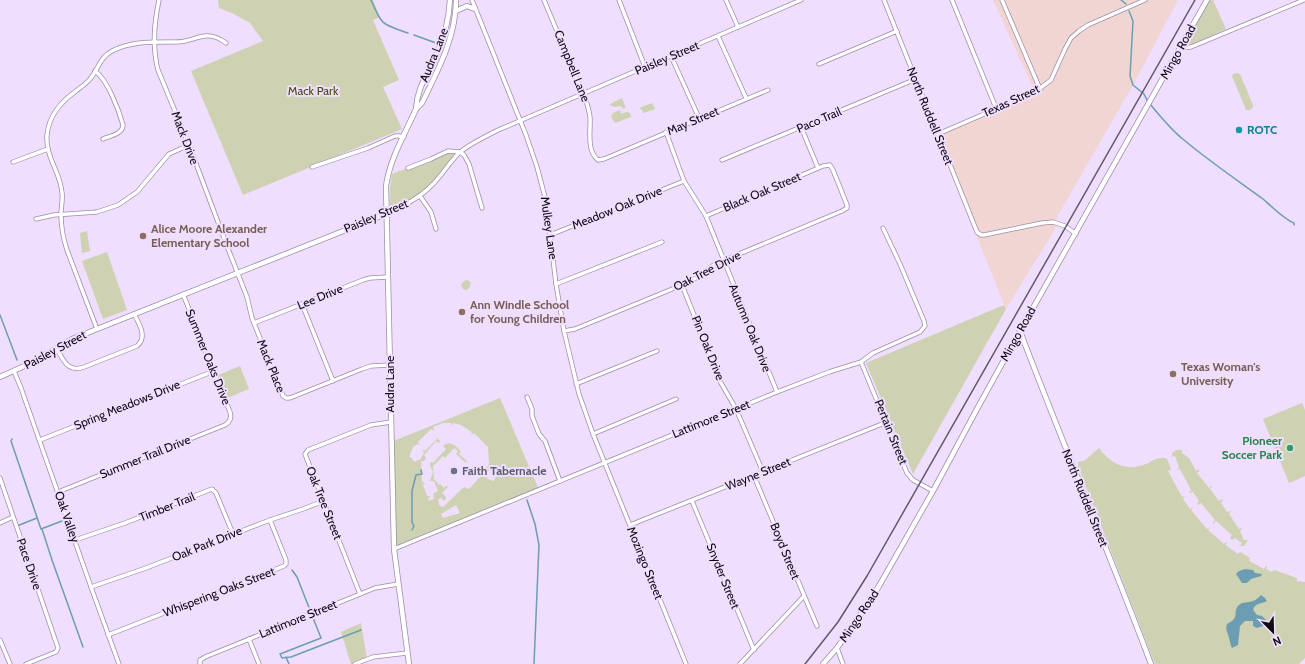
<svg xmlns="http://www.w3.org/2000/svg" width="1305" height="664" viewBox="0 0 1305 664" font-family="Cabin,sans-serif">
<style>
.industrial{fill:#f0d5d3}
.green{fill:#ced1b2;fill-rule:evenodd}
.water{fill:#6c9db3}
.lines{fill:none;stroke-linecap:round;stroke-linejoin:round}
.stream{stroke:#6c9db3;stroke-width:1.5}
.minor-casing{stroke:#9c8ca9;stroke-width:5}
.tertiary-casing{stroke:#9c8ca9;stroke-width:6}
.minor{stroke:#fff;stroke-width:3.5}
.tertiary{stroke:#fff;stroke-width:4.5}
.rail{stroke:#62586a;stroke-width:1.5}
.culture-dot{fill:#0f9aa8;stroke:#efdefe;stroke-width:1.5}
.education-dot{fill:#8d6e63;stroke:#efdefe;stroke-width:1.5}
.leisure-dot{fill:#2e9e5b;stroke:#efdefe;stroke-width:1.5}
.worship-dot{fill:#6b7280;stroke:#efdefe;stroke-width:1.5}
.labels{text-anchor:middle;stroke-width:4;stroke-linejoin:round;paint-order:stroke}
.street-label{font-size:12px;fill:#100a14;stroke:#efdefe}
.park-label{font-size:12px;fill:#484a15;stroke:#efdefe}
.culture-label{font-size:12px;font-weight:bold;fill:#0d838f;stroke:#efdefe;text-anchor:start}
.education-label{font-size:12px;font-weight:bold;fill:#785e54;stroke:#efdefe;text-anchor:start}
.leisure-label{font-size:12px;font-weight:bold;fill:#27864d;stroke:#efdefe;text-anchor:end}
.worship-label{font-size:12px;font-weight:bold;fill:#5b616d;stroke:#efdefe;text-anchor:start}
</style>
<rect width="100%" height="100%" fill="#efdefe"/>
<polygon class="industrial" points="993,0 1178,0 1133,85 1057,217 1055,229 1006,309 936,135 1035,92"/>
<g class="green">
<polygon points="218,0 373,0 380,17 373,20 399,80 383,87 402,129 243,195 191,71 263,41 250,23 232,13 219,8"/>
<polygon points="1210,0 1213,0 1226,29 1191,45 1188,45 1187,41"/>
<polygon points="1237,73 1240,74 1253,105 1252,109 1248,110 1246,110 1232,76 1233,74"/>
<polygon points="622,98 626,108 623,109 621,106 614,107 610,105 610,104"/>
<polygon points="652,103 655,109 644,113 642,110 639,108"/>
<polygon points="620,110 621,114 627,112 630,113 631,117 615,123 611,117 613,113"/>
<polygon points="448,151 460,152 433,184 420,196 390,212 390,189 392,174 431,159"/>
<polygon points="87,231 90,251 82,253 80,233"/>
<polygon points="107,252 127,310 103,319 82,261"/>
<polygon points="467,280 469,281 471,283 469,288 466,290 463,289 461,285 464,281"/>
<polygon points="1004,305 1006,309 913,474 866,363"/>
<polygon points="240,366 249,389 225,399 216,376"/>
<path d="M500 398 539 490 394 549 391 442ZM443 423H451V426L453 423 461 425 472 432 471 435 474 433 488 447 489 464 486 469 490 471 492 468 498 471 494 481 487 479 488 475 481 472 483 474 469 489 464 487 443 507 439 505 438 499 442 498 443 501 446 499V497L442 493 448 487 446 486 444 488 440 484 439 485 435 480H434L433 466 443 456 445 458 454 448 458 451 456 454 466 463 467 461 459 454 461 451C455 446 451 440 443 446L446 449 433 463 430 462V465L433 472 430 481H434L438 491 433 494 434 499 429 501 428 498 431 496H427L423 485 425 483 422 482 421 461H424L426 458 424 455 436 441 439 443 440 441 435 436 437 439 425 451 422 450 424 453 420 460H417L416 462 412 460V458L409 457 413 447 417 444 420 445 418 442 431 429 434 431 433 427ZM456 505 460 513 443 518 441 514Z"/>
<polygon points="1302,403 1305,410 1305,476 1289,483 1263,419"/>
<path d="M1099 448C1111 464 1126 472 1146 464 1153 461 1159 455 1167 459L1171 469 1168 471 1182 497 1185 496 1183 499 1190 509 1193 507V508L1191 510 1207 529 1210 527 1208 530 1224 544 1226 542 1227 543 1225 545 1238 554 1240 552 1250 558 1249 561 1264 569 1266 566H1267L1266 569 1272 572 1274 570 1297 578V581L1305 582V658L1299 664H1155L1078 466V462L1084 461Z"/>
<polygon points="1176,450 1182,450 1182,453 1189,458 1196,471 1199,469 1199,471 1197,473 1209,488 1212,486 1212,487 1210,489 1219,501 1222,499 1223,500 1221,503 1227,512 1230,511 1231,511 1229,514 1239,529 1242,528 1242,529 1240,531 1244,540 1248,540 1244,546 1240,546 1242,543 1235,538 1232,540 1230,538 1232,535 1216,521 1213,524 1213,522 1215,520 1201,503 1198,505 1197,504 1199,501 1193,492 1189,493 1189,492 1191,490 1180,469 1177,470 1179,467 1175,456 1172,457 1172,453"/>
<polygon points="361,623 367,659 355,664 351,664 341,632"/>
</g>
<g class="water">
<polygon points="1245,569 1253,570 1255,573 1262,574 1261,576 1251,579 1247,583 1242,583 1236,574 1239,571"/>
<path d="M1261 595 1265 598 1267 601C1261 604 1255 603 1253 610L1257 615 1262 616 1266 620 1263 626 1257 628 1253 626V621H1245L1240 626 1238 645 1232 648C1230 644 1230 641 1229 638 1228 632 1225 630 1227 624 1241 617 1232 614 1238 606 1242 601 1248 603 1253 601 1256 600 1259 597 1261 595Z"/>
</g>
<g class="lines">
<g class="stream">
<path d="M371 0C382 26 382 24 408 33"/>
<polyline points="1121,0 1126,4"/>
<polyline points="1129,11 1133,21 1130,76 1133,85 1144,94 1148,102"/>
<polyline points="414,35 436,43"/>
<path d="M1150 104C1161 117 1171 130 1184 140 1209 161 1237 180 1263 199 1271 206 1285 220 1294 223V225"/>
<polyline points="0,315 17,360"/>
<polyline points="12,439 11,441 41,529 62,521"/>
<polyline points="527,500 535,524 539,545 534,664"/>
<polyline points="17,526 37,518"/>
<polyline points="42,529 52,560 83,647"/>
<polyline points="412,530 414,526 412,522 412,491 416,475 422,474 421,470"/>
<polyline points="292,570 297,577 321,638 280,654 282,658 291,657 361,630"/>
<polyline points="286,657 289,664"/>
</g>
<defs>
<g id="minor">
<path d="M159 0C154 24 152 46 158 70L189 145 227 246 247 297 252 318 283 396 286 398H290L362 369 371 366 390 365"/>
<polyline points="472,0 526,135 537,167 546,201 556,284 564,331 579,394 593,434 686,664"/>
<path d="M544 0 586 101C588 106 589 111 590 117 591 131 586 150 598 160L604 159 768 90"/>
<polyline points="619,0 645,67"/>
<polyline points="726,0 738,27"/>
<polyline points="884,0 977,232 981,235 984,235 1042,223 1053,222 1065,226 1076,234"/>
<polyline points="952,0 996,108"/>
<polyline points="1002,0 1040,89"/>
<polyline points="718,36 746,98"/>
<polyline points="1180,48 1191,47 1304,0"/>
<polyline points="671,56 699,118"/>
<polyline points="819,64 897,31"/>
<path d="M95 71C107 79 119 110 123 125 123 134 110 136 103 139"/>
<polyline points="801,127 818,168"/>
<polyline points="666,132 684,181 706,216 777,392"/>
<polyline points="938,134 1035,92 1051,80 1065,49 1071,38 1079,31 1088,25 1145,0"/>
<polyline points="722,160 916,79"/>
<polyline points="13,162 48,149"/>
<polyline points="312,167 368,148 395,136 399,136 404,137"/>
<polyline points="408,168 431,159 448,151 460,152 464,155 469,164 482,208"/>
<polyline points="420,196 431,212 436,229"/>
<path d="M386 214C403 206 420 198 433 184 442 175 449 163 459 153 469 144 483 138 496 131L801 0"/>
<polyline points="36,219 54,215 97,212 118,205 137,192 169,154 189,145"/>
<polyline points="550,235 684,181"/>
<polyline points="556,284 662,242"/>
<polyline points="682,285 721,383 736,409 763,472"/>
<polyline points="302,304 333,381"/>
<polyline points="254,323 363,280 370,278 388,277"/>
<path d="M97 329 67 250C63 238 61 227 61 214 61 207 63 200 62 193 61 173 45 157 47 135 49 115 61 102 76 91 81 87 86 84 90 79 98 70 100 57 112 51 132 41 152 42 174 42 196 43 204 27 226 43"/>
<polyline points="564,331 575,329 682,285 698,277 715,264 842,211 847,208 847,205 833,170 830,165 823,166 706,216"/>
<path d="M56 348C64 360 67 373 84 367L137 346C148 337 139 324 134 314"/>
<polyline points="861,362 907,473 913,480 933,491"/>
<polyline points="14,371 21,388 91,587 119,664"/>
<polyline points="576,384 657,351"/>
<polyline points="527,397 532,409 532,416 539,434 545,441 560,481"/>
<polyline points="593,434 676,399"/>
<polyline points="40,440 214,371"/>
<polyline points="754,476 817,626"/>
<polyline points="0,478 58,648 56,652 26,664"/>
<path d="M58 492 225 425C230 422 232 418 230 412L183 294"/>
<polyline points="692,501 754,650"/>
<polyline points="0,523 13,517"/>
<polyline points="630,525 887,422"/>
<polyline points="75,540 125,523 212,489 216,493 233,534"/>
<polyline points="394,549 777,392 829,372 861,362 873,353 920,332 925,326 924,321 900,264 883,228"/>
<polyline points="91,587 146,568 270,520 303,509 324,501"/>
<polyline points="360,594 305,454 308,450 371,425 391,422"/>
<polyline points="108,635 284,566 286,564 286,560 270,520"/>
<polyline points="249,639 259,664"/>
<polyline points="0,640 10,664"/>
<polyline points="837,648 843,664"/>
<polyline points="200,664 200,660 205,657 375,588 398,584"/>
<polyline points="355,664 373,657 407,653"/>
<polyline points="740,664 804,596"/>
</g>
<g id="tertiary">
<polyline points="456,11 467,6 475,9"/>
<path d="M416 109C417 87 428 74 437 54 444 38 449 18 450 0"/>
<path d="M1020 331C1062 442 1109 552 1151 664"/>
<polyline points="0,377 31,363 72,339 386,214"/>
<path d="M409 664 394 549 386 186C390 158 405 134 416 109L422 103C438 70 456 37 456 0"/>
<polyline points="823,664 837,648 867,605 879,586 933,491 977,409 1020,331 1207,0"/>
</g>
</defs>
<use href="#minor" class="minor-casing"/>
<use href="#tertiary" class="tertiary-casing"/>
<use href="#minor" class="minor"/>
<use href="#tertiary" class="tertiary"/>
<polyline class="rail" points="805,664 838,622 867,576 1195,0"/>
</g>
<circle class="culture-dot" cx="1239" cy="130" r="4"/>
<g class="education-dot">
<circle cx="143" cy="236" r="4"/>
<circle cx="462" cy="312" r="4"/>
<circle cx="1173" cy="374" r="4"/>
</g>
<circle class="leisure-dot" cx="1290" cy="448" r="4"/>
<circle class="worship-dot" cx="454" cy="471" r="4"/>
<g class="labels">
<g class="street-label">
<text transform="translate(1178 52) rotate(-61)" y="4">Mingo Road</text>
<text transform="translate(434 55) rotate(-68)" y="4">Audra Lane</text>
<text transform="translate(667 58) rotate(-23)" y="4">Paisley Street</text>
<text transform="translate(572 66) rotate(68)" y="4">Campbell Lane</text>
<text transform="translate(1011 101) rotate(-25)" y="4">Texas Street</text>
<text transform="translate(930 116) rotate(68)" y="4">North Ruddell Street</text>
<text transform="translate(819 120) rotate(-23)" y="4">Paco Trail</text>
<text transform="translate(693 121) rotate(-23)" y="4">May Street</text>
<text transform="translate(185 138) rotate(69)" y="4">Mack Drive</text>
<text transform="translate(762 192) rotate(-23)" y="4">Black Oak Street</text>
<text transform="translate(617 208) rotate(-22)" y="4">Meadow Oak Drive</text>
<text transform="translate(376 216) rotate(-23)" y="4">Paisley Street</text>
<text transform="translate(549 228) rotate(82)" y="4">Mulkey Lane</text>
<text transform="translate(707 271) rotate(-27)" y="4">Oak Tree Drive</text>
<text transform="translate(320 297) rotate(-22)" y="4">Lee Drive</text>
<text transform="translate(750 328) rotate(68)" y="4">Autumn Oak Drive</text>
<text transform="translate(1018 334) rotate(-61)" y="4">Mingo Road</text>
<text transform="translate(708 348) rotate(68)" y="4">Pin Oak Drive</text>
<text transform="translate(55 350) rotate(-28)" y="4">Paisley Street</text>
<text transform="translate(208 357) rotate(68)" y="4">Summer Oaks Drive</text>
<text transform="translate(271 366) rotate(68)" y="4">Mack Place</text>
<text transform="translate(390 384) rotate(-90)" y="4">Audra Lane</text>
<text transform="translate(127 405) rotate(-22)" y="4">Spring Meadows Drive</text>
<text transform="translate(711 419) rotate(-22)" y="4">Lattimore Street</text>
<text transform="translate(891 432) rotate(68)" y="4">Pertain Street</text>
<text transform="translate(145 457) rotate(-22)" y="4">Summer Trail Drive</text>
<text transform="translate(758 474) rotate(-22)" y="4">Wayne Street</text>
<text transform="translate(1085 498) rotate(68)" y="4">North Ruddell Street</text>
<text transform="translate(324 503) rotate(68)" y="4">Oak Tree Street</text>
<text transform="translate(167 507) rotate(-22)" y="4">Timber Trail</text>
<text transform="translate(67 517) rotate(71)" y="4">Oak Valley</text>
<text transform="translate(207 544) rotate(-22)" y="4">Oak Park Drive</text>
<text transform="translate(785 551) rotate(68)" y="4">Boyd Street</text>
<text transform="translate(645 563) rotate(68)" y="4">Mozingo Street</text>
<text transform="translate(29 564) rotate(71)" y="4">Pace Drive</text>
<text transform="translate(723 576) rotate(68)" y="4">Snyder Street</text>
<text transform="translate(219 592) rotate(-21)" y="4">Whispering Oaks Street</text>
<text transform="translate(859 616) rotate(-56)" y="4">Mingo Road</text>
<text transform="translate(298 619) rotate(-22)" y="4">Lattimore Street</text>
</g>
<g class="park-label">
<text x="313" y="95">Mack Park</text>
</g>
<g class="culture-label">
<text x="1247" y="134">ROTC</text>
</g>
<g class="education-label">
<text x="151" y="233">Alice Moore Alexander<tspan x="151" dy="14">Elementary School</tspan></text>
<text x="470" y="309">Ann Windle School<tspan x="470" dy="14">for Young Children</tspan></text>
<text x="1181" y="371">Texas Woman's<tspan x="1181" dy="14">University</tspan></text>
</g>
<g class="leisure-label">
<text x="1282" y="445">Pioneer<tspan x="1282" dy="14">Soccer Park</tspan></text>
</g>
<g class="worship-label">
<text x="462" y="475">Faith Tabernacle</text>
</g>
</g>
<g transform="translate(1273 632) rotate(157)" stroke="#efdefe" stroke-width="3" paint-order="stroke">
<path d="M0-3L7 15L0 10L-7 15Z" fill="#100a14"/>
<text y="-6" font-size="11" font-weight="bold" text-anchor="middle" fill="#100a14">N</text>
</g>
</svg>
